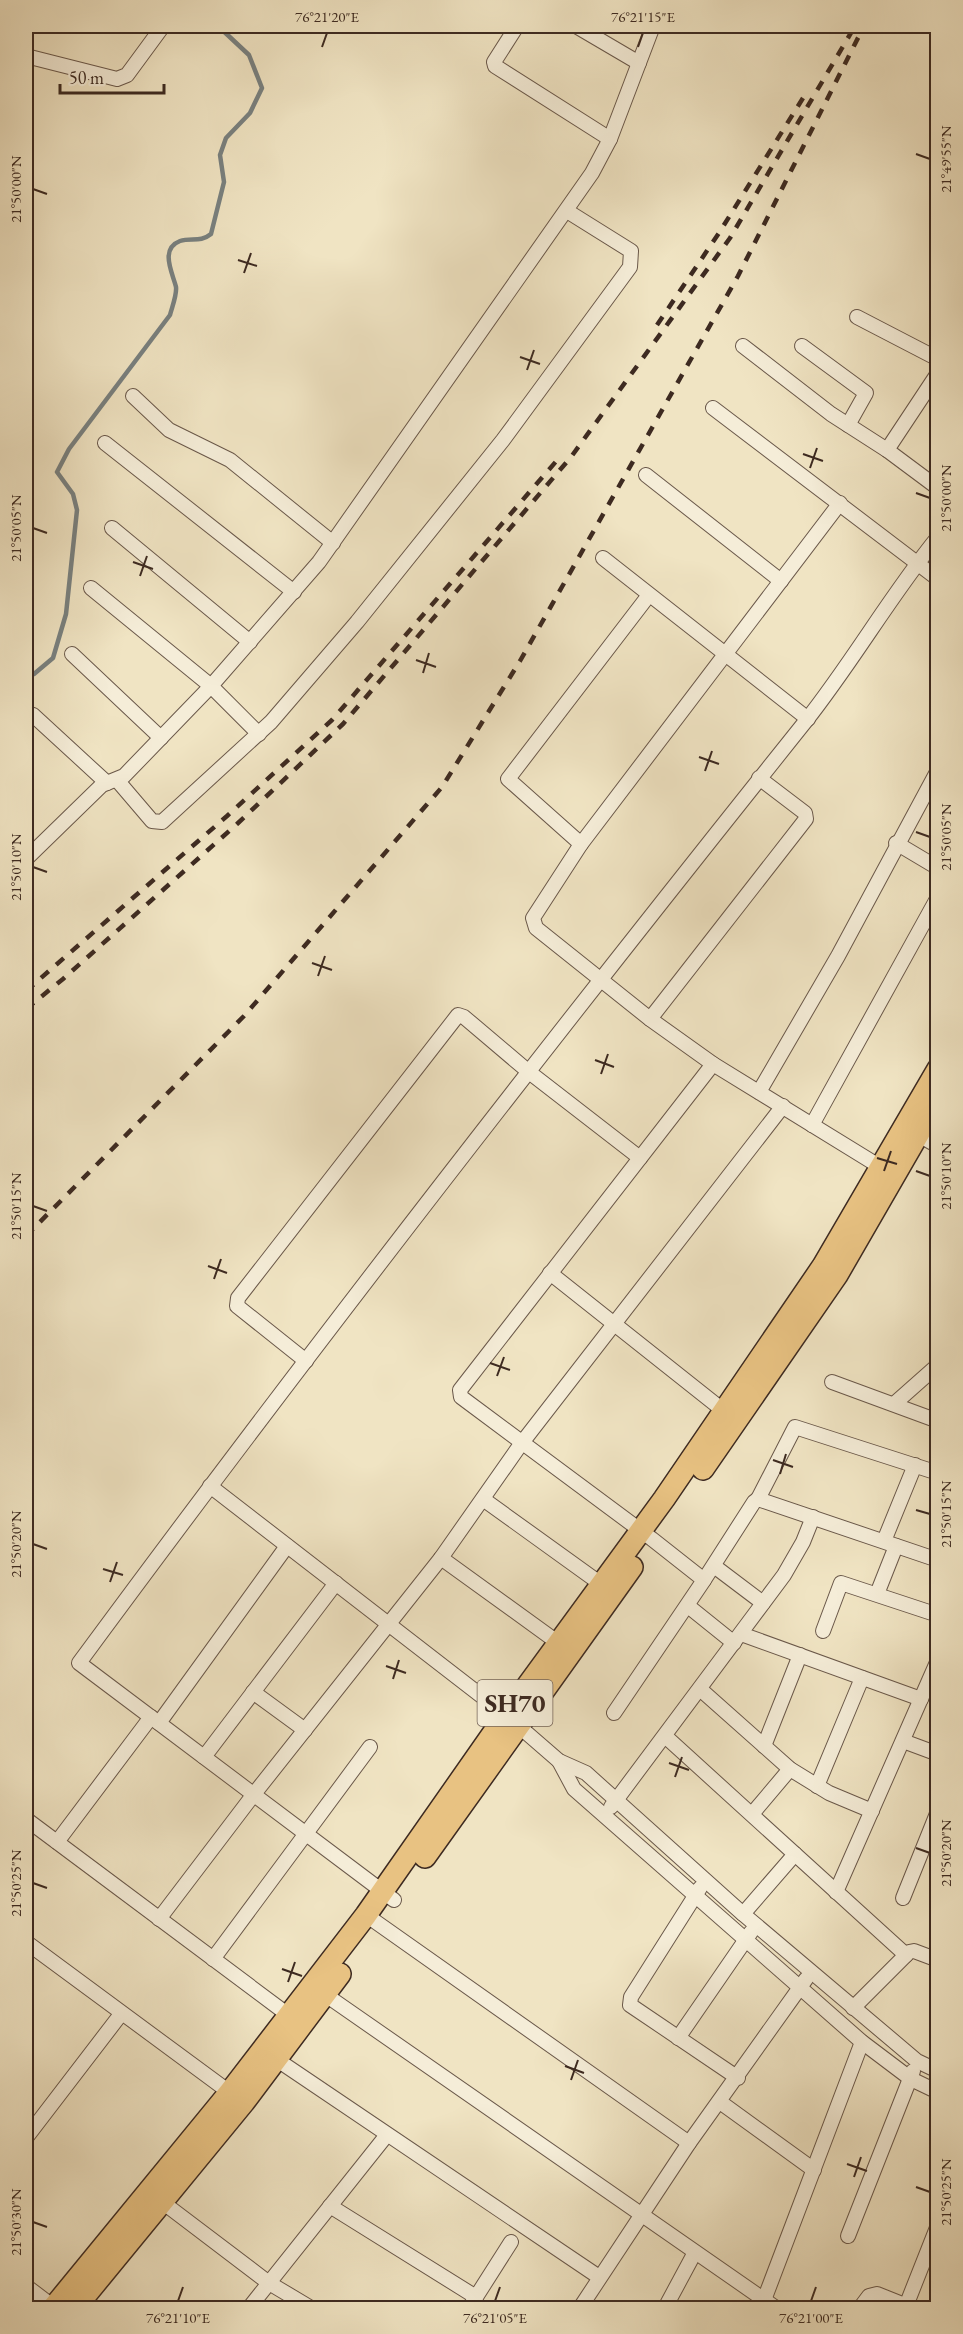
<svg xmlns="http://www.w3.org/2000/svg" width="963" height="2334" viewBox="0 0 963 2334" font-family="'EB Garamond',serif">
<style>
.lines{fill:none;stroke-linecap:round;stroke-linejoin:round}
.stream{stroke:#798180;stroke-width:4.5}
.street-casing{stroke:#6a584a;stroke-width:16}
.primary-casing{stroke:#3d2a21;stroke-width:24}
.street{stroke:#f5edd8;stroke-width:14}
.primary{stroke:#e8c282;stroke-width:21}
.rail{stroke:#3d2a21;stroke-width:4.5;stroke-dasharray:10 10;stroke-linecap:butt}
.ticks{fill:none;stroke:#3d2a21;stroke-width:2}
.labels{text-anchor:middle;stroke-width:5;stroke-linejoin:round;paint-order:stroke}
.shield{fill:#f5edd8;stroke:#746458;stroke-width:1.5}
.shield-label{font-size:26px;font-weight:bold;fill:#3d2a21}
.neatline{fill:none;stroke:#3d2a21;stroke-width:2}
.ticks-label{font-size:15px;text-anchor:middle;fill:#3d2a21}
</style>
<rect width="100%" height="100%" fill="#f0e4c3"/>
<filter id="stains"><feTurbulence type="fractalNoise" baseFrequency=".00333" numOctaves="4"/><feColorMatrix values="0 0 0 0 .2 0 0 0 0 .09 0 0 0 0 .02 0 0 0 .5 -.17"/></filter>
<radialGradient id="worn" r=".72"><stop offset=".6" stop-color="#630" stop-opacity="0"/><stop offset="1" stop-color="#630" stop-opacity=".3"/></radialGradient>
<g class="lines">
<path class="stream" d="M26 673 34 674 53 658 66 614 77 510 73 494 57 472 69 449 170 315C172 307 177 295 176 287 173 274 159 249 180 241 191 237 200 243 211 234L224 182 220 155 226 138 250 113 262 88 249 55 218 26"/>
<defs>
<g id="street">
<polyline points="517,26 494,62 495,66 610,139"/>
<polyline points="576,26 639,63"/>
<polyline points="26,56 117,79 127,75 163,26"/>
<polyline points="857,317 938,359"/>
<polyline points="743,346 831,414 887,450 938,488"/>
<polyline points="802,346 866,393 848,425"/>
<polyline points="133,396 169,430 230,460 333,543"/>
<polyline points="713,408 938,579"/>
<polyline points="105,443 294,592"/>
<polyline points="887,450 938,373"/>
<polyline points="646,475 781,581"/>
<polyline points="840,503 581,844 533,918 536,928 650,1019 713,1064 887,1171"/>
<polyline points="112,528 250,642"/>
<polyline points="603,558 808,719"/>
<polyline points="91,588 211,686 259,734"/>
<polyline points="72,654 161,738"/>
<polyline points="26,713 33,715 107,783"/>
<polyline points="117,780 152,821 162,822 271,722 357,622 503,440 630,267 631,251 567,211"/>
<polyline points="896,843 938,868"/>
<polyline points="581,844 508,779 649,595"/>
<polyline points="26,859 102,785 124,776 211,686 319,562 592,173 610,139 653,26"/>
<polyline points="650,1019 806,819 805,813 759,778"/>
<polyline points="759,1092 838,956 938,770"/>
<polyline points="812,1125 938,897"/>
<polyline points="911,1131 938,1146"/>
<polyline points="550,1273 729,1415"/>
<polyline points="306,1361 237,1306 238,1298 458,1015 464,1017 529,1072 640,1158"/>
<polyline points="832,1382 938,1421"/>
<polyline points="894,1404 938,1365"/>
<polyline points="210,1486 506,1715 559,1761 586,1773 743,1914 917,2061 938,2071"/>
<polyline points="483,1499 601,1584"/>
<polyline points="758,1499 795,1427 938,1473"/>
<polyline points="884,1541 915,1465"/>
<polyline points="441,1558 564,1647"/>
<polyline points="714,1566 763,1603"/>
<polyline points="704,1580 754,1502 758,1499 938,1560"/>
<polyline points="877,1594 896,1546"/>
<polyline points="688,1606 734,1643"/>
<polyline points="823,1631 841,1583 938,1615"/>
<polyline points="741,1634 921,1699"/>
<polyline points="700,1689 790,1769 829,1793 872,1811"/>
<polyline points="253,1692 305,1730"/>
<polyline points="614,1713 704,1580 652,1539 461,1397 460,1390 713,1064"/>
<polyline points="159,1723 287,1546"/>
<polyline points="665,1736 906,1955"/>
<polyline points="903,1741 938,1754"/>
<polyline points="764,1746 800,1655"/>
<polyline points="204,1757 336,1583"/>
<polyline points="559,1761 574,1789 862,2042 911,2079 938,2092"/>
<polyline points="817,1786 862,1678"/>
<polyline points="611,1807 784,1575 803,1542 813,1517"/>
<polyline points="752,1814 790,1769"/>
<polyline points="26,1819 295,2020"/>
<polyline points="57,1842 151,1717"/>
<polyline points="700,1888 631,1997 630,2005 738,2078"/>
<polyline points="836,1892 938,1660"/>
<polyline points="903,1898 938,1811"/>
<path d="M394 1900 79 1663C314 1344 558 1031 805 722 852 663 890 596 938 537"/>
<polyline points="743,1914 795,1854"/>
<polyline points="366,1915 689,2143"/>
<polyline points="159,1919 254,1794 441,1558 521,1444 783,1106"/>
<polyline points="26,1942 236,2097"/>
<polyline points="213,1959 370,1747"/>
<polyline points="320,1991 776,2308"/>
<polyline points="853,2008 909,1952 914,1951 938,1960"/>
<polyline points="678,2038 751,1932"/>
<polyline points="276,2059 599,2277"/>
<polyline points="720,2102 814,2170"/>
<polyline points="26,2138 121,2014"/>
<polyline points="157,2198 269,2283 311,2308"/>
<polyline points="330,2206 476,2297"/>
<polyline points="848,2236 913,2071"/>
<polyline points="26,2286 55,2308"/>
<polyline points="906,2306 938,2225"/>
<polyline points="249,2308 386,2136"/>
<polyline points="469,2308 511,2242"/>
<polyline points="580,2308 689,2143 806,1979"/>
<polyline points="665,2308 694,2254"/>
<polyline points="761,2308 862,2042"/>
<polyline points="860,2308 869,2296 877,2294 912,2308"/>
</g>
<g id="primary">
<polyline points="703,1469 837,1275 938,1100"/>
<polyline points="425,1857 632,1567"/>
<polyline points="53,2308 230,2092 366,1915 506,1715 664,1499 823,1266 938,1069"/>
<polyline points="75,2308 244,2102 340,1974"/>
</g>
</defs>
<use href="#street" class="street-casing"/>
<use href="#primary" class="primary-casing"/>
<use href="#street" class="street"/>
<use href="#primary" class="primary"/>
<g class="rail">
<polyline points="657,325 719,233 803,98"/>
<polyline points="26,991 227,816 332,720 559,458"/>
<polyline points="26,1009 63,979 237,824 343,724 571,457 730,238 855,26"/>
<polyline points="26,1236 244,1016 442,787 520,661 738,276 864,26"/>
</g>
</g>
<path class="ticks" d="M322 47 327 33M638 47 643 33M916 154 930 159M33 189 47 194M238 260 257 266M244 273 251 253M520 357 540 364M527 370 534 350M803 454 823 461M810 468 817 448M916 493 930 498M33 528 47 533M133 562 153 569M140 576 147 556M416 660 436 667M423 673 429 653M699 757 719 764M705 771 712 751M916 832 930 837M33 867 47 872M312 963 332 970M318 976 325 956M595 1060 614 1067M601 1074 608 1054M877 1158 897 1164M884 1171 891 1151M916 1171 930 1176M33 1206 47 1211M208 1266 227 1273M214 1279 221 1259M490 1363 510 1370M497 1376 504 1357M773 1460 793 1467M780 1474 786 1454M916 1510 930 1514M33 1544 47 1549M103 1569 123 1575M110 1582 117 1562M386 1666 406 1673M393 1679 399 1660M669 1763 689 1770M675 1777 682 1757M916 1848 930 1853M33 1883 47 1888M282 1969 302 1976M288 1982 295 1962M565 2066 584 2073M571 2080 578 2060M847 2164 867 2171M854 2177 861 2157M916 2187 930 2192M33 2222 47 2227M178 2301 183 2287M495 2301 500 2287M811 2301 816 2287"/>
<g class="labels">
<rect class="shield" x="477.5" y="1680" width="75" height="46" rx="4.5"/>
<g class="shield-label">
<text x="515" y="1712">SH70</text>
</g>
</g>
<rect width="963" height="2334" fill="none" stroke="#f0e4c3" stroke-width="66"/>
<path d="M60 84v9h104v-9" fill="none" stroke="#3d2a21" stroke-width="3"/>
<text x="69" y="84" font-size="18" fill="#3d2a21" stroke="#f5edd8" stroke-width="4.5" paint-order="stroke">50 m</text>
<rect x="33" y="33" width="897" height="2268" class="neatline"/>
<g class="ticks-label">
<text x="327" y="22">76°21'20"E</text>
<text x="643" y="22">76°21'15"E</text>
<text transform="translate(946 159) rotate(-90)" y="5">21°49'55"N</text>
<text transform="translate(16 189) rotate(-90)" y="5">21°50'00"N</text>
<text transform="translate(946 498) rotate(-90)" y="5">21°50'00"N</text>
<text transform="translate(16 528) rotate(-90)" y="5">21°50'05"N</text>
<text transform="translate(946 837) rotate(-90)" y="5">21°50'05"N</text>
<text transform="translate(16 867) rotate(-90)" y="5">21°50'10"N</text>
<text transform="translate(946 1176) rotate(-90)" y="5">21°50'10"N</text>
<text transform="translate(16 1206) rotate(-90)" y="5">21°50'15"N</text>
<text transform="translate(946 1514) rotate(-90)" y="5">21°50'15"N</text>
<text transform="translate(16 1544) rotate(-90)" y="5">21°50'20"N</text>
<text transform="translate(946 1853) rotate(-90)" y="5">21°50'20"N</text>
<text transform="translate(16 1883) rotate(-90)" y="5">21°50'25"N</text>
<text transform="translate(946 2192) rotate(-90)" y="5">21°50'25"N</text>
<text transform="translate(16 2222) rotate(-90)" y="5">21°50'30"N</text>
<text x="178" y="2323">76°21'10"E</text>
<text x="495" y="2323">76°21'05"E</text>
<text x="811" y="2323">76°21'00"E</text>
</g>
<rect width="100%" height="100%" filter="url(#stains)"/>
<rect width="100%" height="100%" fill="url(#worn)"/>
</svg>
